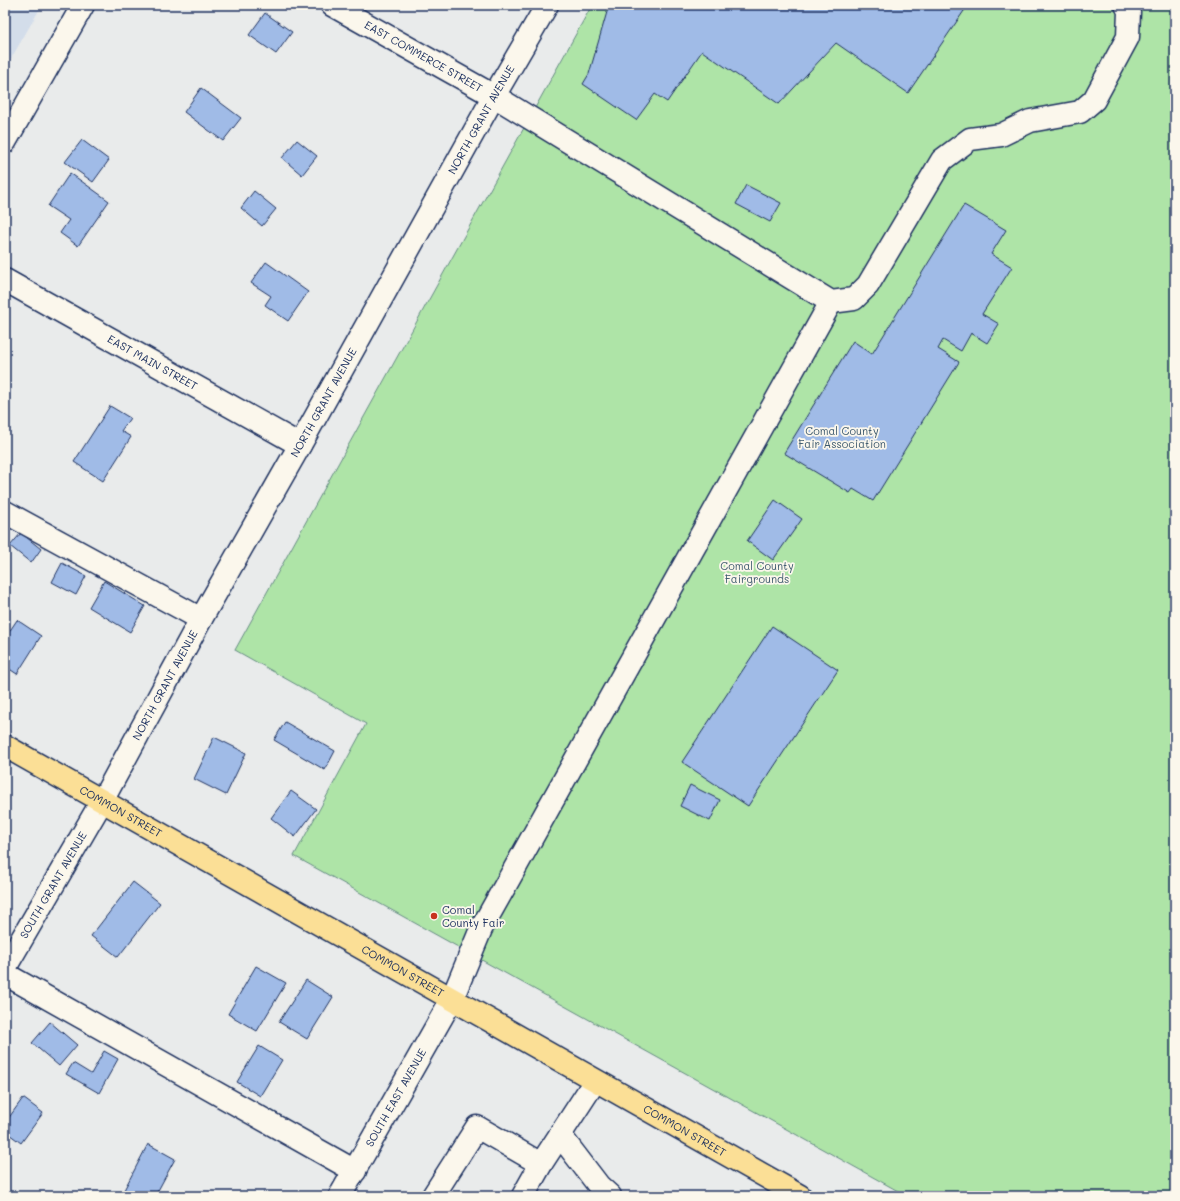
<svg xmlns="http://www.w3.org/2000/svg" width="1180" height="1201" viewBox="0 0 1180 1201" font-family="Mali,sans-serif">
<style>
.built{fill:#d3ddea}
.green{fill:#aee4a7;stroke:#648a82}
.building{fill:#a0bbe7;stroke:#1b2f5e}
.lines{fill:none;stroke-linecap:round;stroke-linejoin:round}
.minor-casing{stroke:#1b2f5e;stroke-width:25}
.major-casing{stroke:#1b2f5e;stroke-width:25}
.minor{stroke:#fbf7ec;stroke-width:22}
.major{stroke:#fbdf96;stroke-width:22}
.poi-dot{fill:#c8321e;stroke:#fbf7ec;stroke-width:1.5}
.labels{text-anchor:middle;stroke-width:3.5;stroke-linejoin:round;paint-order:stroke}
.street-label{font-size:11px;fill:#1b2f5e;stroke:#fbf7ec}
.park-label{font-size:11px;fill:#405c70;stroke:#fbf7ec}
.poi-label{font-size:11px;fill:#1b2f5e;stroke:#fbf7ec;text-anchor:start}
</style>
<rect width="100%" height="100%" fill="#e9ebeb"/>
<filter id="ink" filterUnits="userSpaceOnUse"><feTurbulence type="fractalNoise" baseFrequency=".025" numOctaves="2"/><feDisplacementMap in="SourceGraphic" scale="8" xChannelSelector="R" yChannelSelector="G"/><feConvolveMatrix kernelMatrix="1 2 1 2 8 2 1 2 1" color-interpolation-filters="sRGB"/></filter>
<g filter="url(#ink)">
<polygon class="built" points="5,5 42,5 5,69"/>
<polygon class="green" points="592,5 1175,5 1175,1196 907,1196 294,856 366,724 235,650"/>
<g class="building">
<polygon points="609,5 968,5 908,93 836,43 779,104 702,51 667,102 655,94 636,120 583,84 589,74"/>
<polygon points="265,13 292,32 276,54 249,35"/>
<polygon points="201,88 241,118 223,141 184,112"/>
<polygon points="82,140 109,160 93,182 65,162"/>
<polygon points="297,140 317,156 302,175 282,158"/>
<polygon points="70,173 109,201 78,246 60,233 69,220 48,206"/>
<polygon points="746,185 781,203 770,222 736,204"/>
<polygon points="254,191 276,209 262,226 241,208"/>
<polygon points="964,205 1006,230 991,254 1012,267 982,314 999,324 987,343 971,333 961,351 943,340 938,349 959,362 873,501 853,489 850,493 784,453 853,341 872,354"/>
<polygon points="266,262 308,292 288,321 265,305 271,296 251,283"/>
<polygon points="110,406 130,418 121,431 131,437 103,481 74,462"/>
<polygon points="775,500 802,519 773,560 747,541"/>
<polygon points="21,533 41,549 31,563 10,546"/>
<polygon points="62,563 86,576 76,595 52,582"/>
<polygon points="104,581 145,606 130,632 89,607"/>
<polygon points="17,620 41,636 17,674 5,666 5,638"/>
<polygon points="772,626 838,670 748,806 682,762"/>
<polygon points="285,722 335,751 325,770 274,740"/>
<polygon points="214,737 246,753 226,795 194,779"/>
<polygon points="690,785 720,800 710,821 680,806"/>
<polygon points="291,791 316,809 295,837 271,818"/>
<polygon points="133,882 160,903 118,957 91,936"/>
<polygon points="256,966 286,983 257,1031 228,1014"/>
<polygon points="306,980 333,997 307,1039 279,1022"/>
<polygon points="50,1022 77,1045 59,1066 32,1043"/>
<polygon points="259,1046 282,1060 260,1096 237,1082"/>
<polygon points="104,1051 118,1059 99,1093 66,1074 73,1063 91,1074"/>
<polygon points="23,1098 43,1113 21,1143 5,1131 5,1123"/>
<polygon points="148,1144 175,1159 155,1196 135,1196 124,1190"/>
</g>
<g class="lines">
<defs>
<g id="minor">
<path id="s1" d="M332 5 494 96 831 302 854 299 868 285 942 160 970 139 1001 135 1030 121 1080 112 1094 100 1128 37 1129 11 1126 5"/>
<polyline points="5,142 83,5"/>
<path id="s2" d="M5 280 300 445"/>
<polyline points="5,512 201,619"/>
<path id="s3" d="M5 968 102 801 201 619 300 445 494 96 547 5"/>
<polyline points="5,974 355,1171"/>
<polyline points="560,1135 599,1186 610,1196"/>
<path id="s4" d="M340 1196 452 999 481 929 831 302"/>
<polyline points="433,1196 477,1127 541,1164"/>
<polyline points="523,1196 541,1164 595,1081"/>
</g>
<g id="major">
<path id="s5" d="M5 746 800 1196"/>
</g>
</defs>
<use href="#minor" class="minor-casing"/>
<use href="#major" class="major-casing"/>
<use href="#minor" class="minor"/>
<use href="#major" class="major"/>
</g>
</g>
<circle class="poi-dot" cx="434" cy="916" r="4"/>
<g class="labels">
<g class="street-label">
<text dy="4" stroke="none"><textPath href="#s1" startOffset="105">EAST COMMERCE STREET</textPath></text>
<text dy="4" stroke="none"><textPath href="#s3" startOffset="973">NORTH GRANT AVENUE</textPath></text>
<text dy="4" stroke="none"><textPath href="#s2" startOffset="169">EAST MAIN STREET</textPath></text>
<text dy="4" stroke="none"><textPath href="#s3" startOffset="649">NORTH GRANT AVENUE</textPath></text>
<text dy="4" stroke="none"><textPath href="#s3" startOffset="325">NORTH GRANT AVENUE</textPath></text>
<text dy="4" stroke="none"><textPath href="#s5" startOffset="133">COMMON STREET</textPath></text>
<text dy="4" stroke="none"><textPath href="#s3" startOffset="96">SOUTH GRANT AVENUE</textPath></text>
<text dy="4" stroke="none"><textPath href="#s5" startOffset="457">COMMON STREET</textPath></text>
<text dy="4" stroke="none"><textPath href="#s4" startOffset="113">SOUTH EAST AVENUE</textPath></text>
<text dy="4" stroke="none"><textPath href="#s5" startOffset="781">COMMON STREET</textPath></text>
</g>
<g class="park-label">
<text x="842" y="435">Comal County<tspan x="842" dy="13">Fair Association</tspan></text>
<text x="757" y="570">Comal County<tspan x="757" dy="13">Fairgrounds</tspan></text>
</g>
<g class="poi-label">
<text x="442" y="914">Comal<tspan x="442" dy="13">County Fair</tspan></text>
</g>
</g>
<rect width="1180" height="1201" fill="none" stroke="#fbf7ec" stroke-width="20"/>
<rect x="10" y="10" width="1160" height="1181" fill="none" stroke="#1b2f5e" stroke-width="1.5" filter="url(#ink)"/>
</svg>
